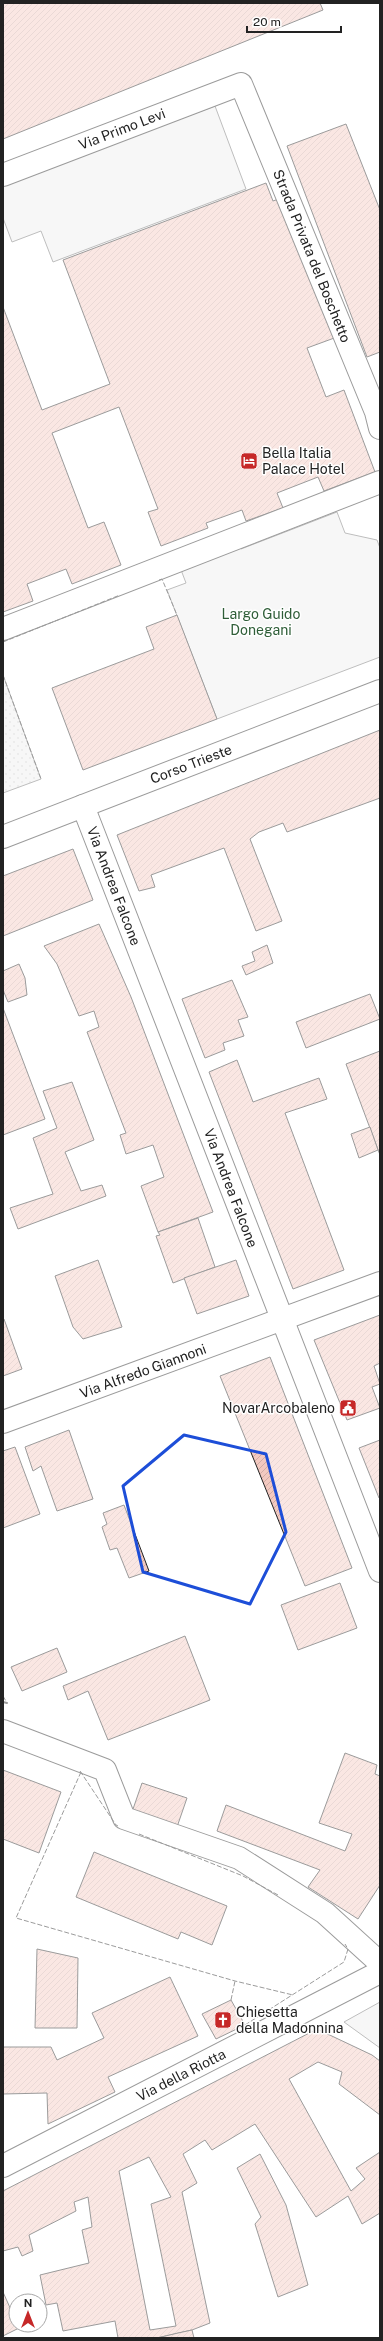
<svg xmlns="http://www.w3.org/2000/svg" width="383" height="2341" viewBox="0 0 383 2341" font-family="'Public Sans',sans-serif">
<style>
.grass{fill:url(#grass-dots);stroke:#6f6f6f}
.park{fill:#eee;stroke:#6f6f6f}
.parking{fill:#ededed;stroke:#6f6f6f}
.building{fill:url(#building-hatch);stroke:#222;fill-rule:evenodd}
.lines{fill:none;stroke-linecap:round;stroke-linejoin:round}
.minor-casing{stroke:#222;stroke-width:24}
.secondary-casing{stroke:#222;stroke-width:24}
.minor{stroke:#fff;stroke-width:22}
.secondary{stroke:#fff;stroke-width:22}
.fence{stroke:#222;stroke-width:1;stroke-dasharray:5 2;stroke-linecap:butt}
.wall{stroke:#222;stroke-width:2}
.marked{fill:none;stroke:#1d4ed8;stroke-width:3;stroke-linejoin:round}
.labels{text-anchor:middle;stroke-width:3;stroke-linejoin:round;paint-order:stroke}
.street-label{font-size:14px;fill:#222;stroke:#fff}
.poi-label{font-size:14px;fill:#222;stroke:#fff;text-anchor:start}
.park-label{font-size:14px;fill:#2f5e38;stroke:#fff}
</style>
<defs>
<pattern id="grass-dots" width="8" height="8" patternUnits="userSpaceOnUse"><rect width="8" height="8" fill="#eee"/><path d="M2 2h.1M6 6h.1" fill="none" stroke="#ccc" stroke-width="1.8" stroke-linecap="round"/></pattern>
<pattern id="building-hatch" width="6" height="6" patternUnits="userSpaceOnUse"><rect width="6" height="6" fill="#f3c9c0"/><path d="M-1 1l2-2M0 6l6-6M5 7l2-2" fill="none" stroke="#d0aca5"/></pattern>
</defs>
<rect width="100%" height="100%" fill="#fff"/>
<polygon class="grass" points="3,675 41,779 3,793"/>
<g class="park">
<polygon points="337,512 345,533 377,540 380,548 380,657 217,719 167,590 186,583 178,562 237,539 241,549"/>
<polygon points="380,2002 380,2048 344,2022"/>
</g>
<polygon class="parking" points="215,106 246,189 53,262 41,231 12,242 3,218 3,185"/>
<g class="building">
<polygon points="3,3 320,3 323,10 3,139"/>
<polygon points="346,124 380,210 380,352 367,357 287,146"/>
<polygon points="266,183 273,201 284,197 337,337 307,348 326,397 344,390 375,472 324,491 318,477 277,493 283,508 246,521 242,510 206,523 208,528 161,546 148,512 158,509 119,407 52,433 88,528 104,522 121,565 72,584 66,569 27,584 33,601 3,612 3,307 42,410 110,384 63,260"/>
<polygon points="177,615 217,719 83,770 52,688 154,649 146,627"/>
<polygon points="380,730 380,798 287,832 283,823 259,832 250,839 282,921 256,931 224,848 151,875 155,887 139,891 117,835"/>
<polygon points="73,849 93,900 3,936 3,876"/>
<polygon points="99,924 131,997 213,1212 158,1232 141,1186 164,1177 153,1145 126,1154 120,1135 126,1133 87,1032 99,1027 94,1011 79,1016 57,964 44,946"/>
<polygon points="267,945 273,963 246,975 242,966 255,961 252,952"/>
<polygon points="19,964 25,978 27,995 8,1002 3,990 3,971"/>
<polygon points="232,980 248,1017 238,1020 244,1036 223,1043 225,1050 205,1058 182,999"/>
<polygon points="370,994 380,1019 306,1048 296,1022"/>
<polygon points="3,1008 45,1119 3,1135"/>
<polygon points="380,1051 380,1155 346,1064"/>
<polygon points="237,1060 253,1102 319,1078 327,1099 285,1113 344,1270 293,1289 209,1072"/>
<polygon points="72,1082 94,1140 65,1152 81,1191 102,1185 106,1196 18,1229 10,1208 53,1194 33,1138 57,1128 43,1091"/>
<polygon points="370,1127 378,1150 359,1158 351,1134"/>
<polygon points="198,1218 215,1267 173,1283 156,1236 160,1235 158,1232"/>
<polygon points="98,1260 122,1327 83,1339 73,1327 55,1276"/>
<polygon points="236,1260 249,1296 197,1314 184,1278"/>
<polygon points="380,1315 380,1363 374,1366 380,1384 372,1387 380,1408 347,1420 314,1340"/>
<polygon points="4,1319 22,1369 3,1376 3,1320"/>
<polygon points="270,1357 352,1568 305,1586 220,1376"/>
<polygon points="69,1430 93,1499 57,1511 41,1466 33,1471 25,1447"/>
<polygon points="380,1440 380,1497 379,1498 359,1448"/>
<polygon points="15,1447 40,1514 3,1528 3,1451"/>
<polygon points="124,1505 149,1571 129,1578 117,1548 110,1550 102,1527 107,1524 103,1513"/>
<polygon points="340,1583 357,1628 298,1650 281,1605"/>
<polygon points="185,1636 210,1700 108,1740 88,1691 68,1700 63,1686"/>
<polygon points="57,1648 67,1672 22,1691 11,1667"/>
<polygon points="345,1753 377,1765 375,1774 380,1776 380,1885 358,1919 308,1887 320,1870 217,1831 226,1805 345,1851 352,1834 319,1823"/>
<polygon points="3,1770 61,1792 39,1853 3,1839"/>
<polygon points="142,1783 187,1798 177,1827 132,1812"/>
<polygon points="94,1852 227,1906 212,1945 181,1932 178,1939 76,1897"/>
<polygon points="37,1949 78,1958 77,2028 35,2028"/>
<polygon points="170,1977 198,2036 108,2077 115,2092 48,2124 47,2093 3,2094 3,2047 51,2047 57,2060 104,2038 92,2013"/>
<polygon points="231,2000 245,2025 216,2039 202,2014"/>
<path d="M317 2029 372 2055 380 2061V2115L339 2084 342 2072 318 2062 289 2079 351 2191 365 2179 356 2168 380 2152V2213L362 2224 348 2196 316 2217 255 2124 212 2150 205 2140 183 2154 197 2183 182 2192 210 2323 192 2330 157 2338H118L115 2321 63 2331 57 2303 46 2305 40 2275 89 2263 82 2230 92 2227 88 2197 74 2202 76 2211 29 2235 33 2251 22 2256 18 2247 3 2251V2191ZM149 2157 171 2197 151 2204 176 2326 150 2330 119 2171Z"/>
<polygon points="260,2154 286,2205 308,2285 278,2297 255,2224 261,2217 237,2168"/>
<polygon points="3,2292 19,2328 3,2336"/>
<polygon points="192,2330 194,2338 157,2338 178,2333"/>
</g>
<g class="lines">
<defs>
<g id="minor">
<polyline points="3,175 241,84 376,412 380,428"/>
<polyline points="3,629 380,482"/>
<polyline points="83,806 380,1571"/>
<polyline points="3,1422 380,1283"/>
<polyline points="3,1731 105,1770 124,1818 239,1858 325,1913 380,1963"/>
<polyline points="3,2166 380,1972"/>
</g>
<polyline id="secondary" points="3,837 380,691"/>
</defs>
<use href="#minor" class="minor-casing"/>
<use href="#secondary" class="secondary-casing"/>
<use href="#minor" class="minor"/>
<use href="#secondary" class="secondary"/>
<g class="fence">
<polyline points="159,580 162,579 177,615"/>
<polyline points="3,642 120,595"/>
<polyline points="3,675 41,779"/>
<polyline points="3,1696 7,1703"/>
<polyline points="80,1771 116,1825 118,1826"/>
<polyline points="81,1772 16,1918 235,1981 293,1995"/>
<polyline points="139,1834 243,1876 278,1895"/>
<polyline points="231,2000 235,1981"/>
<polyline points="245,2025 344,1962 348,1949 345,1944"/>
</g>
<polyline class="wall" points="3,1702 7,1703"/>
</g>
<path d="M0 0H383V2341H0ZM184 1435 266 1454 286 1532 250 1604 143 1572 123 1486Z" fill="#fff" fill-opacity=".55" fill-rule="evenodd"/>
<path class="marked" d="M184 1435 266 1454 286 1532 250 1604 143 1572 123 1486Z"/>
<defs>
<symbol id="hotel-square" viewBox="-11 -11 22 22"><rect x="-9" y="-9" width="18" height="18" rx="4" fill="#c62828" stroke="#fff"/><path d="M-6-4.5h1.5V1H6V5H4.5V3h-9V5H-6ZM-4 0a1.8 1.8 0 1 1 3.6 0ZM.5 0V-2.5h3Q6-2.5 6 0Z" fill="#fff"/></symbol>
<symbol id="civic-square" viewBox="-11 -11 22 22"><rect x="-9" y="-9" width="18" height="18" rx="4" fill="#c62828" stroke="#fff"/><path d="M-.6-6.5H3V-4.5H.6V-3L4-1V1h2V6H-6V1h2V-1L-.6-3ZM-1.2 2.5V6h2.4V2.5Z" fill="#fff"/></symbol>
<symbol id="church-square" viewBox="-11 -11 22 22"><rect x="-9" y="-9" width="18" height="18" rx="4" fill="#c62828" stroke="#fff"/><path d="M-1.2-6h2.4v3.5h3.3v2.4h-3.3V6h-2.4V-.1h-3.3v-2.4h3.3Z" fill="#fff"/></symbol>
</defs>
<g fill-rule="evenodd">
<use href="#hotel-square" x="239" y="451" width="20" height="20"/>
<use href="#civic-square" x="338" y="1398" width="20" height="20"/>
<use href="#church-square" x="213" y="2010" width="20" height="20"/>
</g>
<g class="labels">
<g class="street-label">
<text transform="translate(122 129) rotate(-21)" y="5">Via Primo Levi</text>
<text transform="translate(312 256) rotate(68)" y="5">Strada Privata del Boschetto</text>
<text transform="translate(191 764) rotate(-21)" y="5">Corso Trieste</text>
<text transform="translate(114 886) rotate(69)" y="5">Via Andrea Falcone</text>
<text transform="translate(231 1188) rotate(69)" y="5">Via Andrea Falcone</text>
<text transform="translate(143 1371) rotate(-20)" y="5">Via Alfredo Giannoni</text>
<text transform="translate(181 2075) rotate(-27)" y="5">Via della Riotta</text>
</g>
<g class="poi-label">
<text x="262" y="458">Bella Italia<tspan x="262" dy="16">Palace Hotel</tspan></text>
<text x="335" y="1413" text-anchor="end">NovarArcobaleno</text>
<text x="236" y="2017">Chiesetta<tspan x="236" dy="16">della Madonnina</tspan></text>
</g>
<g class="park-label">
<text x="261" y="619">Largo Guido<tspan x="261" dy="16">Donegani</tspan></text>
</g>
</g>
<rect width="383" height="2341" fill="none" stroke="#222222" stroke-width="8"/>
<g transform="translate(28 2313)"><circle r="19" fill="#ffffff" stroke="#a7a7a7"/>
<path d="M0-3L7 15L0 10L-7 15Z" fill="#c62828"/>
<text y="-6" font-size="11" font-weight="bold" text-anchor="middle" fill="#222222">N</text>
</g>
<path d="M247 26v6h94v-6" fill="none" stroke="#222222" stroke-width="2"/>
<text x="253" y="26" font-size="12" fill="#222222" stroke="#ffffff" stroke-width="3" paint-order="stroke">20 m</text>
</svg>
